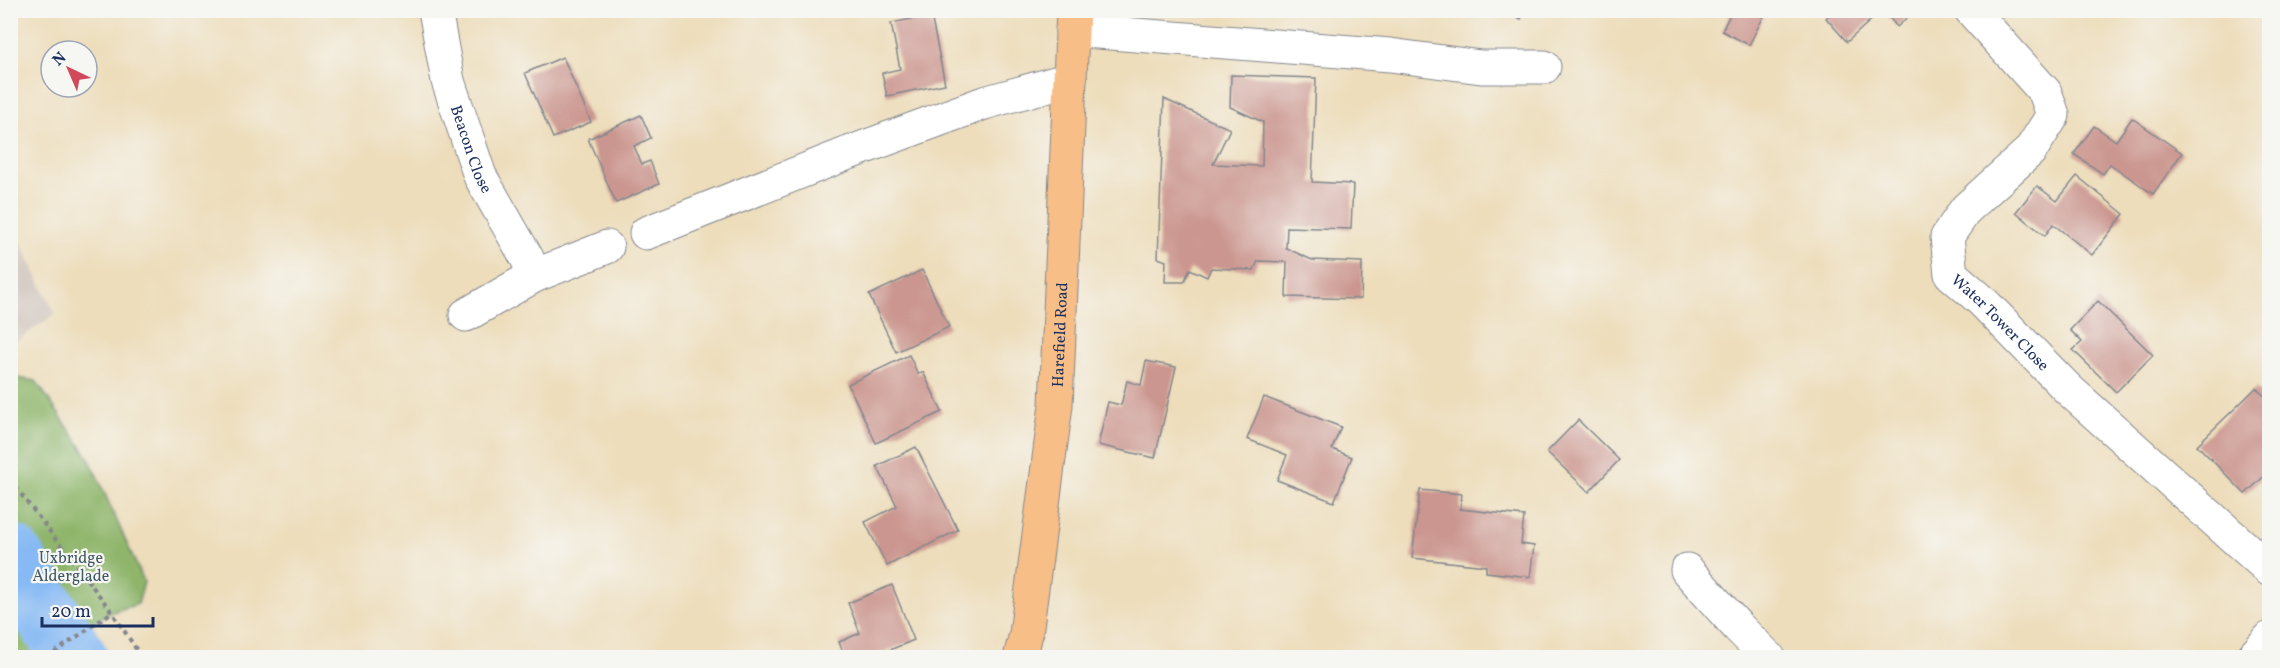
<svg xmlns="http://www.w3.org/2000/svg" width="2280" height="668" viewBox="0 0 2280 668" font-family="Vollkorn,serif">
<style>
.industrial{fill:#cec1ba}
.forest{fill:#8eb56a;stroke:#547264;stroke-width:1.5}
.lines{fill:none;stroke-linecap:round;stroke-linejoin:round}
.river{stroke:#87baf4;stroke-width:66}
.building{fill:#cb968f}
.minor-casing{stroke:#84868c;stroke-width:35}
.major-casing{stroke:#84868c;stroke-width:35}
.path{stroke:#84868c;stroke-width:4;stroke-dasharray:4.5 4.5;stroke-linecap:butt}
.minor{stroke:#fff;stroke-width:33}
.major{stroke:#f7be87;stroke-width:33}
.labels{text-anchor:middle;stroke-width:4.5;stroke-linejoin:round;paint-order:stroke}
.street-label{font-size:16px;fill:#1b2f5e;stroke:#f6f6f2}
.park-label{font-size:16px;fill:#415865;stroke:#f6f6f2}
</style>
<rect width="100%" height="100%" fill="#f6f6f2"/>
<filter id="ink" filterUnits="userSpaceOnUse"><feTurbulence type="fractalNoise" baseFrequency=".0167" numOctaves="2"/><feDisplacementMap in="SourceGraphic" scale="12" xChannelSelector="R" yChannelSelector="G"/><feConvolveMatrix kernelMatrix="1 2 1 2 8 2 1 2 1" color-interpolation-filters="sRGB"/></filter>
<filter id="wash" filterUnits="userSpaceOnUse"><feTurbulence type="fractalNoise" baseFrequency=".008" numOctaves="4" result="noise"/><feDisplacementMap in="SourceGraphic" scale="24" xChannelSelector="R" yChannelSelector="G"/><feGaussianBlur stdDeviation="1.35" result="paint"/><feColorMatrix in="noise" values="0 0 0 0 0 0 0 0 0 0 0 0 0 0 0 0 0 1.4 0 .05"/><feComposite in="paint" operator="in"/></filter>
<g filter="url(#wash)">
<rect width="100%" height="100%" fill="#edddbb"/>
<polygon class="industrial" points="10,220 55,314 11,345 10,345"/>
<polygon class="forest" points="11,377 36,381 89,458 144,582 138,604 112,612 26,657 11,657"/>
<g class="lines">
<polyline class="river" points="10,557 75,658"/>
</g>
<g id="blocks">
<g class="building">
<polygon points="1503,10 1525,10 1521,19"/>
<polygon points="1732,10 1767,10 1749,45 1722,31"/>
<polygon points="1834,10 1882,10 1847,42 1826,18"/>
<polygon points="1883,10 1915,10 1897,27"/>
<polygon points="2091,10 2104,10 2097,17"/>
<polygon points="931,15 945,84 887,96 882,73 900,69 891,23"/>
<polygon points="563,57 591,122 553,138 525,73"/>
<polygon points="1231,75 1316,78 1312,182 1353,184 1351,229 1287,227 1286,248 1312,260 1362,262 1361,299 1286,297 1287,262 1258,261 1254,270 1211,268 1207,277 1190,269 1184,282 1165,282 1166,261 1158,258 1164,99 1230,129 1213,164 1262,166 1263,122 1230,107"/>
<polygon points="641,115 651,138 634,146 642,164 650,161 659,184 616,203 588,139"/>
<polygon points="2132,118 2182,153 2153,194 2110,164 2103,174 2074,154 2094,126 2116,141"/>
<polygon points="2077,176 2124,214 2092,255 2053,224 2045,236 2016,212 2037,186 2057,201"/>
<polygon points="922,270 949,327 896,352 869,295"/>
<polygon points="2098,301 2153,355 2116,392 2073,350 2082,342 2070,330"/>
<polygon points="909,355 918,374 923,372 942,412 876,443 848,384"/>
<polygon points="1146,361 1176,367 1155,458 1098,445 1108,402 1121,405 1127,381 1141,385"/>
<polygon points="2256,388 2270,401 2270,471 2245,494 2197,445"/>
<polygon points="1264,397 1341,427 1332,449 1352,457 1334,502 1277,480 1287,455 1247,439"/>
<polygon points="1578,420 1619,460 1589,492 1547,452"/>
<polygon points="916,447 958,530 887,566 865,522 897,506 877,466"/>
<polygon points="1420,490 1462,494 1460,509 1524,516 1521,544 1534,546 1530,577 1486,572 1486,566 1412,558"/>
<polygon points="892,585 914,640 870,658 845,658 839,642 860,633 848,603"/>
</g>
</g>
</g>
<g filter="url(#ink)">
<use href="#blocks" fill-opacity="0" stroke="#84868c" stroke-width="1.5"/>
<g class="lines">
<defs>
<g id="minor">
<path id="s1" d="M435 10 448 81 480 176 527 258 534 276"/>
<path id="s2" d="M1971 10 2045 92 2053 115 2030 151 1966 209 1947 237 1951 274 1981 300 2068 389 2270 570"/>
<polyline points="1072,30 1390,55 1481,67 1544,67"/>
<polyline points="646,233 846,154 984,103 1070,79"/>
<polyline points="466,315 534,276 607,247"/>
<polyline points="1687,570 1738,627 1769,658"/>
<polyline points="2252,658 2270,638"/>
</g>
<g id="major">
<path id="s3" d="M1020 658 1026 634 1056 405 1073 10"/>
</g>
</defs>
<use href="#minor" class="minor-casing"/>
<use href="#major" class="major-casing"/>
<g class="path">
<polyline points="10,480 112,612 142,658"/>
<polyline points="47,658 112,612"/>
</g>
<use href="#minor" class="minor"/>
<use href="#major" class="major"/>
</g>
</g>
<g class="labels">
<g class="street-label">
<text dy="6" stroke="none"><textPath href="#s1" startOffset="144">Beacon Close</textPath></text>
<text dy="6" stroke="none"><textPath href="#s2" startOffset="404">Water Tower Close</textPath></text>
<text dy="6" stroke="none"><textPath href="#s3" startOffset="326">Harefield Road</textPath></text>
</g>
<g class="park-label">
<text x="71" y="563">Uxbridge<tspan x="71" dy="18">Alderglade</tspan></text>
</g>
</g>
<rect width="2280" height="668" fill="none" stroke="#f6f6f2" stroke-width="36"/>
<g transform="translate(69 69) rotate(316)"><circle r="28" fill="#f6f6f2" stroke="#9ea6b7" stroke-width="1.5"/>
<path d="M0-4.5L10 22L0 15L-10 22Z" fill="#d1495b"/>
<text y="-9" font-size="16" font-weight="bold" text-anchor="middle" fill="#1b2f5e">N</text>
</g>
<path d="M42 617v9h111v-9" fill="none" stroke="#1b2f5e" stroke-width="3"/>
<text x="51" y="617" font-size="18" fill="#1b2f5e" stroke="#f6f6f2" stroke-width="4.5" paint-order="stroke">20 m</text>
</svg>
